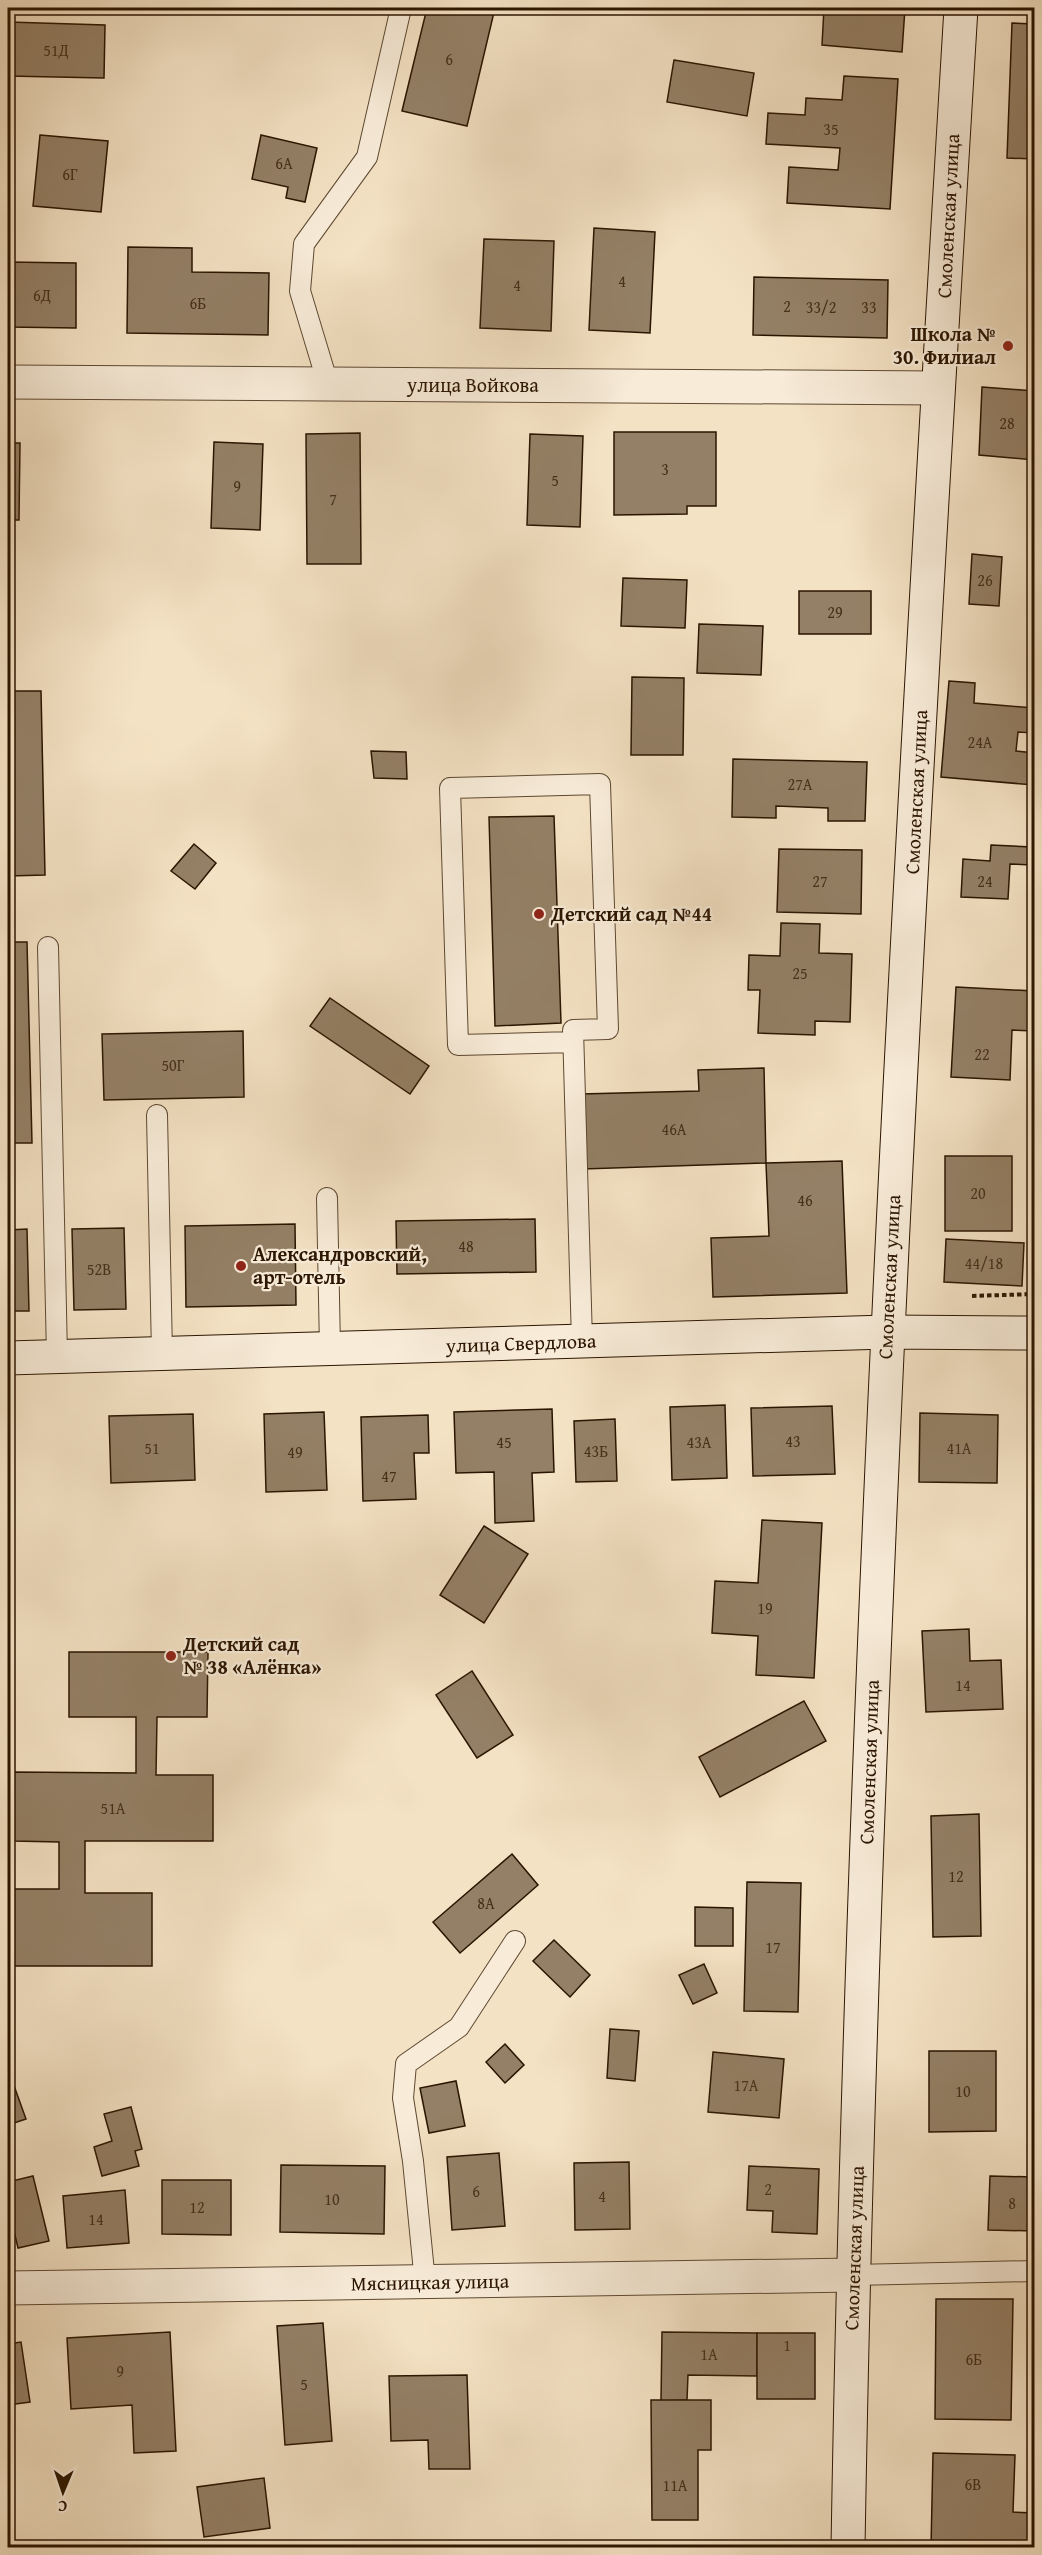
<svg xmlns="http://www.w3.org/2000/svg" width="1042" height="2555" viewBox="0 0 1042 2555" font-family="'Gentium Book Plus',serif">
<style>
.building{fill:#948066;stroke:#2b1500;stroke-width:1.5}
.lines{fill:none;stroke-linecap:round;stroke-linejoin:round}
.lane-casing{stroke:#5d4831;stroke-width:22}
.street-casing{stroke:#5d4831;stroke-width:35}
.secondary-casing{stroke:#2b1500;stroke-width:35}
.path{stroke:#2b1500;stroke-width:4;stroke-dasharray:4.5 3;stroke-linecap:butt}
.lane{stroke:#f8ecd9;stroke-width:20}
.street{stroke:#f8ecd9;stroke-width:33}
.secondary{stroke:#f8ecd9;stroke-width:33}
.poi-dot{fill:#8f2418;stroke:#f8ecd9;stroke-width:2}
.labels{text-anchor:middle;stroke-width:4.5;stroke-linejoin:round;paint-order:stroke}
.number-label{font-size:16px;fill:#45301a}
.street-label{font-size:20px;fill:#2b1500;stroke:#f8ecd9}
.poi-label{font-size:20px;font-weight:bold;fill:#2b1500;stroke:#f8ecd9;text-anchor:start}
</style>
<rect width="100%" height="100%" fill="#f4e2c4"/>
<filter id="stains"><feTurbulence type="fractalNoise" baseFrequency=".00333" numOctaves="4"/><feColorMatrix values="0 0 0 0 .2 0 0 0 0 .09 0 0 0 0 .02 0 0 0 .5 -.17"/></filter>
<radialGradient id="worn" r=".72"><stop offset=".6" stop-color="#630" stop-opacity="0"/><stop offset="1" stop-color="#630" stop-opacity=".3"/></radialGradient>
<g class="building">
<polygon points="427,8 495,8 467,126 402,111"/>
<polygon points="824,8 905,8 902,52 822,45"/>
<polygon points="8,22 105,25 104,78 8,76"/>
<polygon points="1012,23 1034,24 1034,159 1007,158"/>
<polygon points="674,60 754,73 747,116 667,102"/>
<polygon points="844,76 898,79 890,209 787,203 789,167 838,170 840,148 766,144 768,113 805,115 806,98 842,100"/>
<polygon points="40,135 108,141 101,212 33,206"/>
<polygon points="261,135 317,148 305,202 286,198 288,187 252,179"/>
<polygon points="594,228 655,232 650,333 589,330"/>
<polygon points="484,239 554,241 551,331 480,328"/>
<polygon points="128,247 192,248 192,272 269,273 268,335 127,333"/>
<polygon points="8,262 76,263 76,328 8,327"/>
<polygon points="754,277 888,280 887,338 753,335"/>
<polygon points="982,387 1034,391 1034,460 979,455"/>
<polygon points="614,432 716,432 716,506 687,506 687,514 614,515"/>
<polygon points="360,433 361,564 307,564 306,434"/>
<polygon points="530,434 583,436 580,527 527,525"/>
<polygon points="214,442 263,444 260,530 211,528"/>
<polygon points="8,443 20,443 19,520 8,520"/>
<polygon points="972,554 1002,557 999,606 969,604"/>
<polygon points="623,578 687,580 685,628 621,626"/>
<rect x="799" y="591" width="72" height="43"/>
<polygon points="699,624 763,626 761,675 697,673"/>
<polygon points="632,677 684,678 683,755 631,755"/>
<polygon points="949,681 975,683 974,703 1034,708 1034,733 1018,732 1016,751 1034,753 1034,785 941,777"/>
<polygon points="8,691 41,691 45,875 8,876"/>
<polygon points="371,751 406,752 407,779 374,778"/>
<polygon points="733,759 867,762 865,821 828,821 828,808 776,806 776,818 732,817"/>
<polygon points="554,816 561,1023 495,1026 489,817"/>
<polygon points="194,844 216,863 195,889 171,871"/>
<polygon points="991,845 1032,847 1032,865 1010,864 1008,899 961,897 963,859 990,861"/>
<polygon points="779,849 862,850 861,914 777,912"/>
<polygon points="781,923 820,924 819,953 852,954 850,1022 815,1021 815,1035 758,1033 760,990 748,990 749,955 780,956"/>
<polygon points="8,942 27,942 32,1143 8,1143"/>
<polygon points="956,987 1034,991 1034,1031 1012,1030 1010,1080 951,1077"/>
<polygon points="330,998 429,1066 410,1094 310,1026"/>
<polygon points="243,1031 244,1097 104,1100 102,1034"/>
<polygon points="764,1068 766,1163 583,1169 581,1094 699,1091 698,1070"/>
<rect x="945" y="1156" width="67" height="75"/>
<polygon points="842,1161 847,1293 713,1297 711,1238 769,1236 766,1163"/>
<polygon points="535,1219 536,1272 397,1274 396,1221"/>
<polygon points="295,1224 296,1305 186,1307 185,1226"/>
<polygon points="124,1228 126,1309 74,1310 72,1229"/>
<polygon points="27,1229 29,1311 8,1311 8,1230"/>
<polygon points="946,1239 1024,1243 1022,1286 944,1282"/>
<polygon points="725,1405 727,1478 672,1480 670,1407"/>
<polygon points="832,1406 835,1474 753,1476 751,1408"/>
<polygon points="552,1409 554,1472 532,1473 534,1521 495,1523 494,1472 456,1473 454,1412"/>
<polygon points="324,1412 327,1490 266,1492 264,1414"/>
<polygon points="920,1413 998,1415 997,1483 919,1482"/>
<polygon points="193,1414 195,1480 111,1483 109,1416"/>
<polygon points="428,1415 429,1453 414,1453 416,1499 363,1501 361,1417"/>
<polygon points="615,1419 617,1481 576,1482 574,1421"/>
<polygon points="762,1520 822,1523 814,1678 756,1675 758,1636 712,1633 715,1581 758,1583"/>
<polygon points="484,1526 528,1554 484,1623 440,1595"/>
<polygon points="969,1629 970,1661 1001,1660 1003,1709 926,1712 922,1631"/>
<polygon points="69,1652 208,1652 207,1717 157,1717 156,1775 213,1775 213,1841 85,1841 85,1893 152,1893 152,1966 8,1966 9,1889 59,1889 59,1842 13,1841 13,1772 136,1773 136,1717 69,1717"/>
<polygon points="472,1671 513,1735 477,1758 436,1695"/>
<polygon points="804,1701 826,1741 720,1797 699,1757"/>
<polygon points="979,1814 981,1936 933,1937 931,1816"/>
<polygon points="512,1854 538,1885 460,1953 433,1922"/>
<polygon points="747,1882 801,1883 798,2012 744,2011"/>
<polygon points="695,1907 733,1908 733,1946 695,1946"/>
<polygon points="554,1940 590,1975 570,1997 533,1961"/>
<polygon points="704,1964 717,1993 693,2004 679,1975"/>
<polygon points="610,2029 639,2031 635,2081 607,2078"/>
<polygon points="505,2044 524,2065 505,2083 486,2062"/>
<polygon points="929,2051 996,2051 996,2131 929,2132"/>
<polygon points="713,2052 784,2059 779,2118 708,2112"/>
<polygon points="8,2069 26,2119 8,2125"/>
<polygon points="456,2081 465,2126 429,2133 420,2088"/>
<polygon points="131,2107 142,2149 135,2151 139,2166 102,2176 94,2147 112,2141 104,2114"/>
<polygon points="499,2153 505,2226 452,2230 447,2157"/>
<polygon points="629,2162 630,2229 575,2230 574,2163"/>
<polygon points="281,2165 385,2166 384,2234 280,2232"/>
<polygon points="749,2166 819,2169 817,2234 772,2232 773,2211 747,2210"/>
<polygon points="33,2176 49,2241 18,2248 8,2206 8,2182"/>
<polygon points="990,2176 1034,2177 1034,2231 988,2230"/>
<polygon points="162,2180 231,2180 231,2235 162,2234"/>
<polygon points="125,2190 129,2243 67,2248 63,2196"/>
<polygon points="936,2299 1013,2299 1011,2420 935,2419"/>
<polygon points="323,2323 332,2441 285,2445 277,2326"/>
<polygon points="170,2332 176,2451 134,2453 132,2405 71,2409 67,2338"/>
<polygon points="662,2332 757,2333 757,2376 688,2375 687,2400 661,2401"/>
<rect x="757" y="2333" width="58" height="66"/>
<polygon points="21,2342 30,2402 8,2405 8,2344"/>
<polygon points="467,2375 470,2469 429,2469 428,2440 391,2441 389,2376"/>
<polygon points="651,2400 711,2400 711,2450 698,2450 698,2520 652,2520"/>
<polygon points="933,2453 1015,2455 1013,2512 1034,2513 1034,2548 931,2548"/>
<polygon points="264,2478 270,2528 204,2537 197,2487"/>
<polygon points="277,2543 277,2548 246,2548"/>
</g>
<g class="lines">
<defs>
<g id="lane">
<polyline points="328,384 300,291 304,244 367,157 401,8"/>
<polyline points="48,947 57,1356"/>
<polyline points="573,1042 458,1045 450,788 600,784 608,1029 573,1030 574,1063 582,1341"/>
<polyline points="157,1115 162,1353"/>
<polyline points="327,1198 330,1348"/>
<polyline points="853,2275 1034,2271"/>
<polyline points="425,2282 413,2161 403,2098 406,2064 459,2027 515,1941"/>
</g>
<g id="street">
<polyline points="8,382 938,388"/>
<polyline points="8,2288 853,2275"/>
</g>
<g id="secondary">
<polyline points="8,1358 886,1332 1034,1333"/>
<path d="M848 2548C862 1700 910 854 961 8"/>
</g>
</defs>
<use href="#lane" class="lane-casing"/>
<use href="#street" class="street-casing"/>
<use href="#secondary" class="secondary-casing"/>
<polyline class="path" points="972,1296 1034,1294"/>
<use href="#lane" class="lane"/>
<use href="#street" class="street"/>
<use href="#secondary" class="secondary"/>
</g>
<g class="poi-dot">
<circle cx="1008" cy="346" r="6"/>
<circle cx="539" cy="914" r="6"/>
<circle cx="241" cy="1266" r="6"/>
<circle cx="171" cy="1656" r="6"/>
</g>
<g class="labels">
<g class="number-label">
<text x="56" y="56">51Д</text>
<text x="449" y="65">6</text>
<text x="831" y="135">35</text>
<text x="284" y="169">6А</text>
<text x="70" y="180">6Г</text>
<text x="622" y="287">4</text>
<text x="517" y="291">4</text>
<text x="42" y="301">6Д</text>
<text x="198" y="309">6Б</text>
<text x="787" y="312">2</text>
<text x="821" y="313">33/2</text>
<text x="869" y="313">33</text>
<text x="1007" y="429">28</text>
<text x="665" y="475">3</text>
<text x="555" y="486">5</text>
<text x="237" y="492">9</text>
<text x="333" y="505">7</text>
<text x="985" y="586">26</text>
<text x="835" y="618">29</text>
<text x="980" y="748">24А</text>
<text x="800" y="790">27А</text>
<text x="820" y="887">27</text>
<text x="985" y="887">24</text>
<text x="800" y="979">25</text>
<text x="982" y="1060">22</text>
<text x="173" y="1071">50Г</text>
<text x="674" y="1135">46А</text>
<text x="978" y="1199">20</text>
<text x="805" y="1206">46</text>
<text x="466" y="1252">48</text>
<text x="984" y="1269">44/18</text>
<text x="99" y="1275">52В</text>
<text x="793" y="1447">43</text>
<text x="504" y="1448">45</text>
<text x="699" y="1448">43А</text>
<text x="152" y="1454">51</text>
<text x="959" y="1454">41А</text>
<text x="596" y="1457">43Б</text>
<text x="295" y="1458">49</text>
<text x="389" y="1482">47</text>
<text x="765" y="1614">19</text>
<text x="963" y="1691">14</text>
<text x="113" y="1814">51А</text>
<text x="956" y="1882">12</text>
<text x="486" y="1909">8А</text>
<text x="773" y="1953">17</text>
<text x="746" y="2091">17А</text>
<text x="963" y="2097">10</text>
<text x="768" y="2195">2</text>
<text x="476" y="2197">6</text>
<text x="602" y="2202">4</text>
<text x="332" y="2205">10</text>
<text x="1012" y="2209">8</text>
<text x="197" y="2213">12</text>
<text x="96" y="2225">14</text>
<text x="787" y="2351">1</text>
<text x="709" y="2360">1А</text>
<text x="974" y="2365">6Б</text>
<text x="120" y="2377">9</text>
<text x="304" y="2390">5</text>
<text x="973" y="2490">6В</text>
<text x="675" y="2491">11А</text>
</g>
<g class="street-label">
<text transform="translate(948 216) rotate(-87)" y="7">Смоленская улица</text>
<text x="473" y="392">улица Войкова</text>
<text transform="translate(916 792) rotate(-87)" y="7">Смоленская улица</text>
<text transform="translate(889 1277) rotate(-87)" y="7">Смоленская улица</text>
<text transform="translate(521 1343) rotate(-2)" y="7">улица Свердлова</text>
<text transform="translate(869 1762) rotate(-88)" y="7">Смоленская улица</text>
<text transform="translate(854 2248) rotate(-88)" y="7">Смоленская улица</text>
<text transform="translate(430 2282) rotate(-1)" y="7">Мясницкая улица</text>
</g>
<g class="poi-label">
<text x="996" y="341" text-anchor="end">Школа №<tspan x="996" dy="23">30. Филиал</tspan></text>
<text x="551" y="921">Детский сад №44</text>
<text x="253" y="1261">Александровский,<tspan x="253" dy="23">арт-отель</tspan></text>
<text x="183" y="1651">Детский сад<tspan x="183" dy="23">№ 38 «Алёнка»</tspan></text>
</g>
</g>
<rect width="1042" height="2555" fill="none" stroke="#f4e2c4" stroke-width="30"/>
<rect x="9" y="9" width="1024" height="2537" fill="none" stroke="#2b1500" stroke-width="3"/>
<rect x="15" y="15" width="1012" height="2525" fill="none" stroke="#2b1500" stroke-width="1.5"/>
<g transform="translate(63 2492) rotate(182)" stroke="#f8ecd9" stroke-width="4.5" paint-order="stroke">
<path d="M0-4.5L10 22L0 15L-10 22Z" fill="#2b1500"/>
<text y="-9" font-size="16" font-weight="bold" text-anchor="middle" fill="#2b1500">С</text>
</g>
<rect width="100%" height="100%" filter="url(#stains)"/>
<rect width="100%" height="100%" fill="url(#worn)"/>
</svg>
